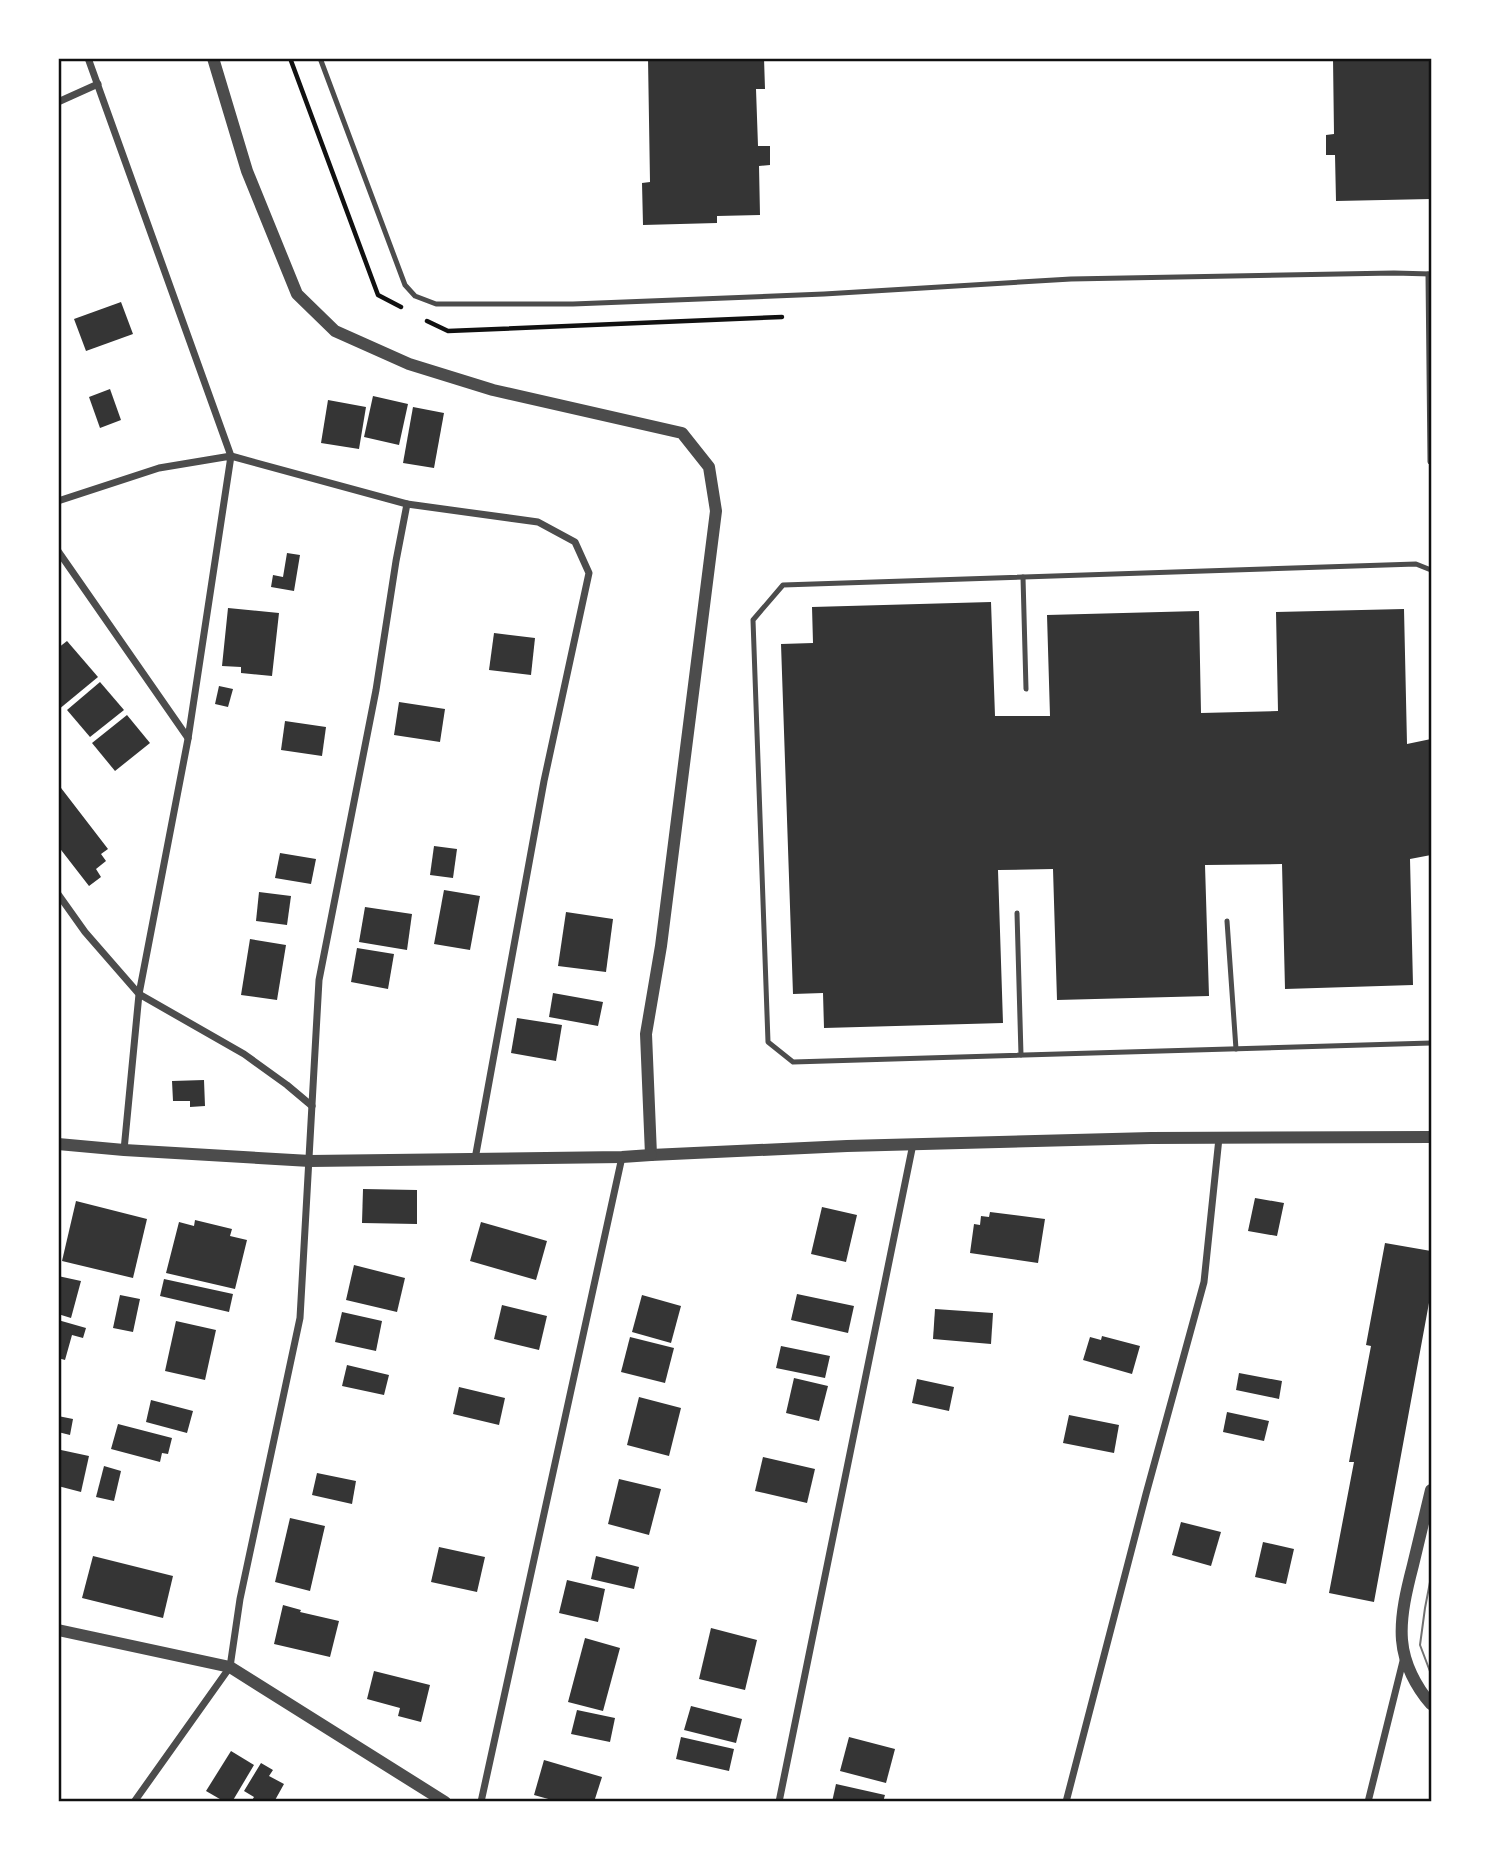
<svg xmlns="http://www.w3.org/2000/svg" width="1489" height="1860" viewBox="0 0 1489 1860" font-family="'Sofia Sans Condensed',sans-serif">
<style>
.building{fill:#353535}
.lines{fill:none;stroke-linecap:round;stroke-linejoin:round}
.path{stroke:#111;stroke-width:4.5}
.service{stroke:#4c4c4c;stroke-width:5}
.minor{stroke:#4c4c4c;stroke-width:7}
.tertiary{stroke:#4c4c4c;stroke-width:12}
.tram{stroke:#707070;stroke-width:2}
.neatline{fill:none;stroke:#111;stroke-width:2.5}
</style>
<rect width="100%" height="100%" fill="#fff"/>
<g class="building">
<polygon points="648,58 764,58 765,89 756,89 758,146 770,146 770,165 759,166 760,215 717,216 717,223 643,225 642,183 650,182"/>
<polygon points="1333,58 1431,58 1431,199 1336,201 1335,155 1326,155 1326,135 1334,134"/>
<polygon points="121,302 133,334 86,351 74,319"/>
<polygon points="110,389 121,420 100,428 89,397"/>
<polygon points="373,396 408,404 399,445 364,437"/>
<polygon points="328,400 366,407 359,449 321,443"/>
<polygon points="413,407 444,413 434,468 403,463"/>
<polygon points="287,553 300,555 294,591 271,587 273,575 283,577"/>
<polygon points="991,602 995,716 1050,716 1047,615 1199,611 1201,713 1278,711 1276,612 1404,609 1407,744 1431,739 1431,855 1410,859 1413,985 1285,989 1282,864 1205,865 1209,996 1057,1000 1053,869 998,870 1003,1023 824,1028 823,993 793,994 781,644 813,643 812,607"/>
<polygon points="228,608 279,613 272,676 241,673 241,667 222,666"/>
<polygon points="494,633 535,638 531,675 489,670"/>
<polygon points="67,641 98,677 58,710 58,648"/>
<polygon points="100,682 124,710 90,737 67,710"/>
<polygon points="219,686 233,689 228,707 215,704"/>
<polygon points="399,702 445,709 440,742 394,735"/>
<polygon points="127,715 150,743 115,771 92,743"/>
<polygon points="285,721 326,727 322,756 281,750"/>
<polygon points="58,784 108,849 101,854 106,861 96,869 101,877 89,886 58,846"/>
<polygon points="434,846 457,849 453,878 430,875"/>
<polygon points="280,853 316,859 311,884 275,878"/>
<polygon points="444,890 480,896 470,950 434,944"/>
<polygon points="259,892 291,896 287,925 256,921"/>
<polygon points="365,907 412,914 407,950 359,942"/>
<polygon points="566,912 613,919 606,972 558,966"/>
<polygon points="250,939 286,945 277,1000 241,995"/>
<polygon points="357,948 394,954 388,989 351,982"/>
<polygon points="553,993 603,1002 598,1026 549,1017"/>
<polygon points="517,1018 562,1025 556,1061 511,1053"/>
<polygon points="204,1080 205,1106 190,1107 190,1101 173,1101 172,1081"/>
<polygon points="363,1189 417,1190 417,1224 362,1223"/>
<polygon points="1255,1198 1284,1203 1277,1236 1248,1231"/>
<polygon points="76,1201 147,1219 133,1278 62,1261"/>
<polygon points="822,1207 857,1215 846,1262 811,1254"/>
<polygon points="990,1212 1045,1219 1038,1263 970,1253 974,1224 980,1225 981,1216 989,1217"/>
<polygon points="195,1220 232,1229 230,1236 247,1240 235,1289 166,1273 179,1222 194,1226"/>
<polygon points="481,1222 547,1241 536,1280 470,1261"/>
<polygon points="1385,1243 1431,1251 1431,1292 1374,1602 1329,1593 1354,1462 1349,1462 1371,1346 1366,1345"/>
<polygon points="354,1265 405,1278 397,1312 346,1300"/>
<polygon points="58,1276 81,1281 71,1318 58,1314"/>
<polygon points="164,1279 233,1294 229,1312 160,1296"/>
<polygon points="797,1294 854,1306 848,1333 791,1320"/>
<polygon points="120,1295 140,1299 133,1332 113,1328"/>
<polygon points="642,1295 681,1306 671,1343 632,1332"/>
<polygon points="502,1305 547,1316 539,1350 494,1339"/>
<polygon points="935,1309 993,1313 991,1344 933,1339"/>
<polygon points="342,1312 382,1321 376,1351 335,1342"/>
<polygon points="58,1320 86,1328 83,1338 72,1335 65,1360 58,1358"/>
<polygon points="176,1321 216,1330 205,1380 165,1371"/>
<polygon points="1102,1336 1140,1346 1132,1374 1083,1360 1090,1337 1101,1340"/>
<polygon points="630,1337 674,1348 665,1383 621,1372"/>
<polygon points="781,1346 830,1356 825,1378 776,1368"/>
<polygon points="347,1365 389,1375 384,1395 342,1386"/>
<polygon points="1239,1373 1282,1381 1279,1399 1236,1390"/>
<polygon points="794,1378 828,1386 819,1421 786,1413"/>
<polygon points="917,1379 954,1387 949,1411 912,1403"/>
<polygon points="459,1387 505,1398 499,1425 453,1414"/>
<polygon points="639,1397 681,1408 669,1456 627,1445"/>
<polygon points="151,1400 193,1411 187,1433 146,1422"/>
<polygon points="1227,1412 1269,1421 1264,1441 1223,1432"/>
<polygon points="1069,1415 1119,1425 1114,1453 1063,1443"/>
<polygon points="58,1416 73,1419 70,1435 58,1432"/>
<polygon points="118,1424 172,1438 168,1454 162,1453 160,1462 111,1449"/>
<polygon points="61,1450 89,1456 81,1492 58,1486 58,1465"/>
<polygon points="763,1457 815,1469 807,1503 755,1491"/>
<polygon points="104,1466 121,1471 114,1501 96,1497"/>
<polygon points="317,1473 356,1481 352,1504 312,1495"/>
<polygon points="619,1479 661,1489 649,1535 608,1524"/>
<polygon points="290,1518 325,1526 310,1591 275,1582"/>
<polygon points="1181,1522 1221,1532 1211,1566 1172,1555"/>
<polygon points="1263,1542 1294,1549 1286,1584 1255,1577"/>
<polygon points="439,1547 485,1557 477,1592 431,1582"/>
<polygon points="93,1556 173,1576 163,1618 82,1598"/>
<polygon points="596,1556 639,1567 634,1589 591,1579"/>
<polygon points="567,1580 605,1589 598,1622 559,1613"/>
<polygon points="283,1605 301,1610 300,1612 339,1621 330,1657 274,1644"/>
<polygon points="711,1628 757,1640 745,1690 699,1679"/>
<polygon points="585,1638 620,1648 603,1711 568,1702"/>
<polygon points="374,1671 430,1685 421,1722 398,1716 400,1708 367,1699"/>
<polygon points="691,1706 742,1719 736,1743 684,1730"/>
<polygon points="577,1710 615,1718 610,1742 571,1734"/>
<polygon points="681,1737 734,1749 729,1771 676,1759"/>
<polygon points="849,1737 895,1749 886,1783 840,1771"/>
<polygon points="231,1751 254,1765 232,1802 225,1802 206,1791"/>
<polygon points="544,1760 602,1777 594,1802 559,1802 534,1795"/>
<polygon points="261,1763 273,1770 269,1776 284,1784 274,1802 251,1802 254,1797 244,1791"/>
<polygon points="836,1784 885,1795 883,1802 832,1802"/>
</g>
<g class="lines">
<g class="path">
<polyline points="290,58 378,295 401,307"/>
<polyline points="427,321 448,331 782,317"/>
</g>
<g class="service">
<polyline points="320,58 405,285 415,296 436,304 573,304 824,294 1071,279 1394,273 1431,274"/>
<polyline points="1428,274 1430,462"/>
<polyline points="1431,570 1416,564 783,585 753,620 768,1042 793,1062 1431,1043"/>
<polyline points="1023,577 1026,689"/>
<polyline points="1017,913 1021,1055"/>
<polyline points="1227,921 1236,1049"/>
</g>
<g class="minor">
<polyline points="88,58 231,456 407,504 396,561 376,690 319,980 300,1318 240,1599 230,1667 134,1802"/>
<polyline points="58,102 98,84"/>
<polyline points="58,501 159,468 231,456 188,739 139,994 244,1054 287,1085 312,1106"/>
<polyline points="407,504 538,522 575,542 589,573 544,781 475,1159"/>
<polyline points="58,551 188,738"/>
<polyline points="58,894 85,932 139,994 124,1150"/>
<polyline points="481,1802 622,1157"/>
<polyline points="779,1802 913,1144"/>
<polyline points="1066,1802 1146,1494 1204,1282 1219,1138"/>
<polyline points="1368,1802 1404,1657"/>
</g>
<g class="tertiary">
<polyline points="213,58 247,171 297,294 335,331 409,364 493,390 682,433 709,467 716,511 661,946 646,1034 651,1155 847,1146 1151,1138 1431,1137"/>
<polyline points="58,1144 124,1150 310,1161 622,1157 651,1155"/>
<path d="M1431 1490C1425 1515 1419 1540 1413 1565 1407 1588 1400 1616 1402 1640 1404 1664 1416 1687 1431 1704"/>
<polyline points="58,1630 230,1667 445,1802"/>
</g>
<polyline class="tram" points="1431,1577 1425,1608 1420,1645 1431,1674"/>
</g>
<rect width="1489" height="1860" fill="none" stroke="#ffffff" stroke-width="119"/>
<rect x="60" y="60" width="1370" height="1740" class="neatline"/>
</svg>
